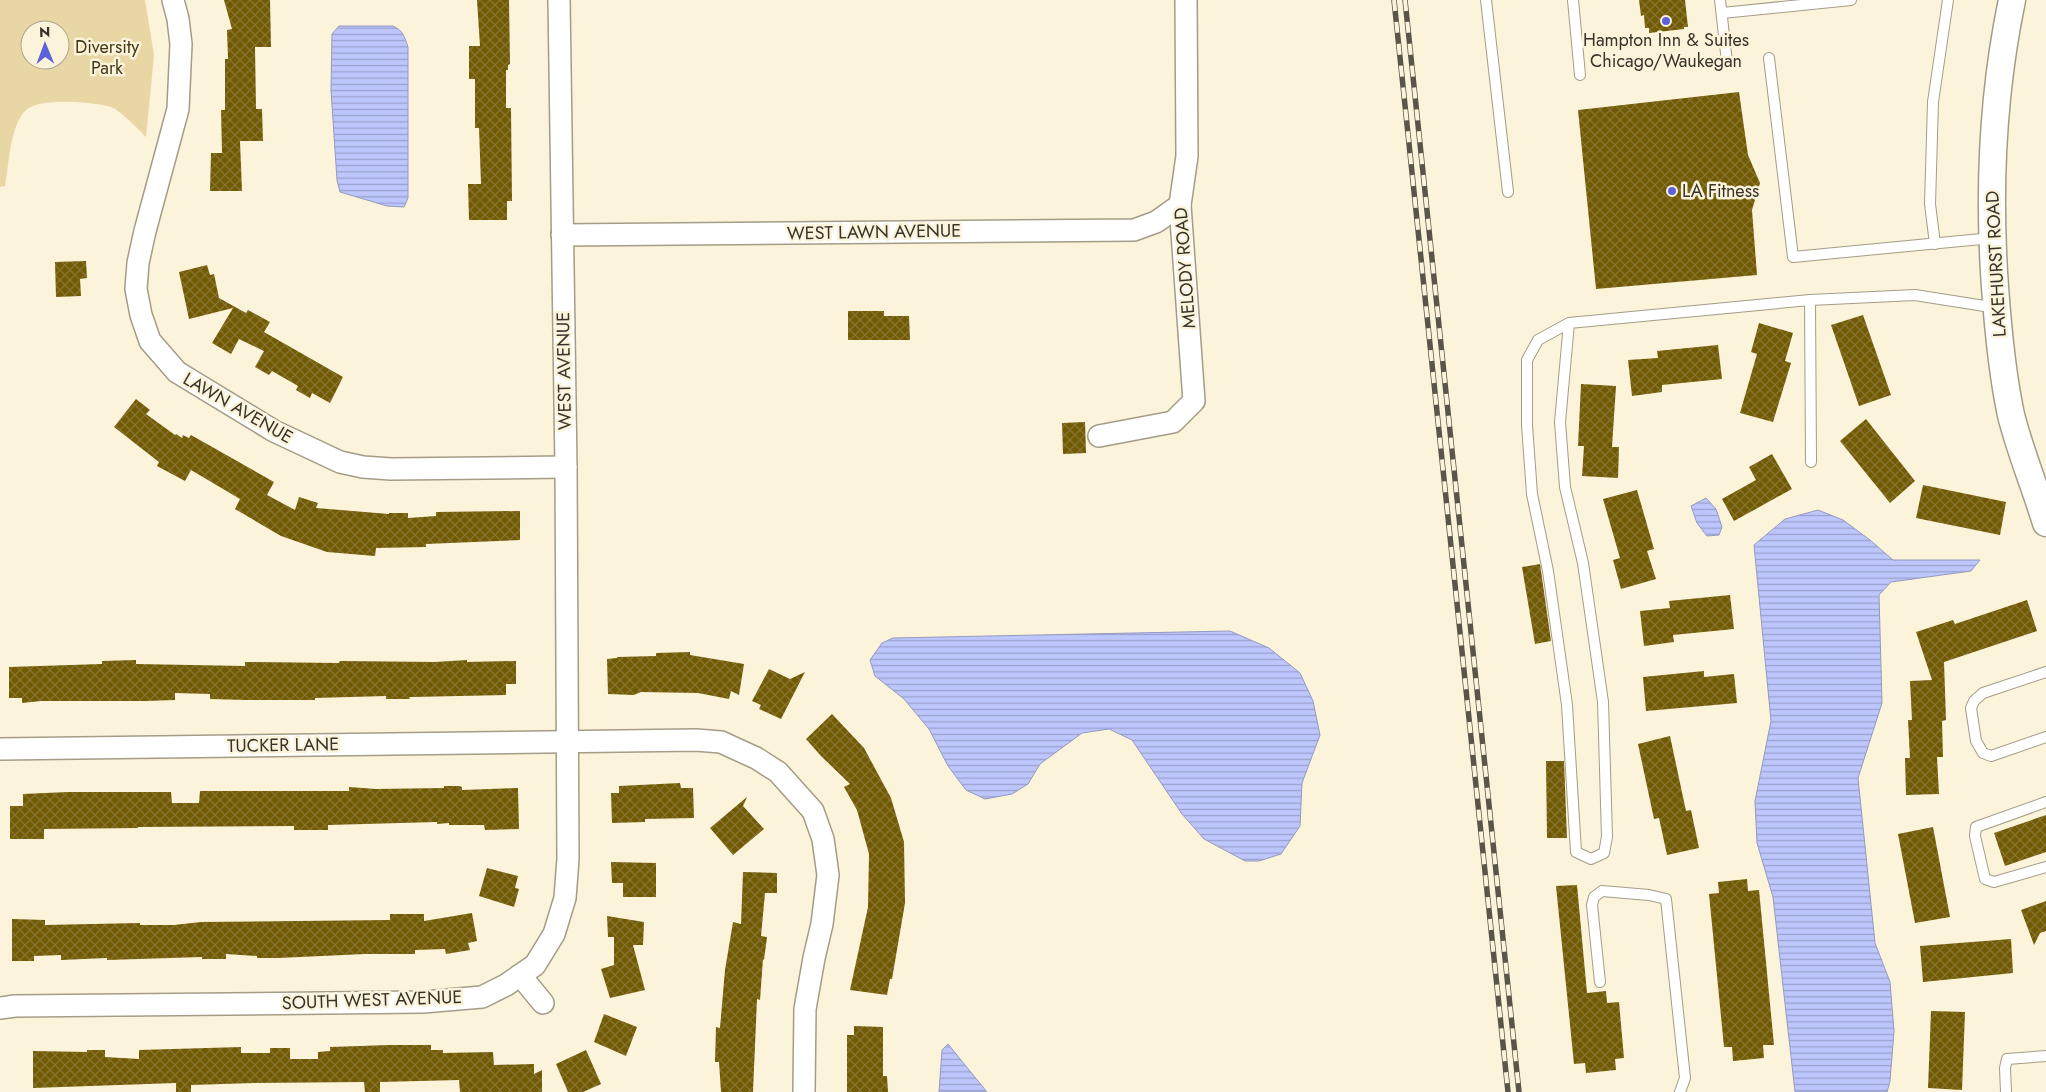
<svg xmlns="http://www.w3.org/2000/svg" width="2046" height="1092" viewBox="0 0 2046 1092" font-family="Jost,sans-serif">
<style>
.park{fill:#e8d6a5;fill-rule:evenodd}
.water{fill:url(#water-rules);stroke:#959abe}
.building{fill:url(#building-cross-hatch)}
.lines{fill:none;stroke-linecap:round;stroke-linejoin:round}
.service-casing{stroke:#a49c86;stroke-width:12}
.minor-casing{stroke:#a49c86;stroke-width:24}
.tertiary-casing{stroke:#a49c86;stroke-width:29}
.service{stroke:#fff;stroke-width:10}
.minor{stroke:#fff;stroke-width:21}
.tertiary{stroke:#fff;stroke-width:26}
.rail-casing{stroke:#5a5549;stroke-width:5.5}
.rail{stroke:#fcf3db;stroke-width:4;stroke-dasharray:11;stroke-linecap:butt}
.poi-dot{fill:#5e62da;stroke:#fcf3db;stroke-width:2}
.labels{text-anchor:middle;stroke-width:5;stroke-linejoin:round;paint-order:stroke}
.poi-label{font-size:18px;fill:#37332a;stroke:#fcf3db}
.park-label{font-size:18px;fill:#443818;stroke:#fcf3db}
.street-label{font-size:18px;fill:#37332a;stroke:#fcf3db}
</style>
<defs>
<pattern id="water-rules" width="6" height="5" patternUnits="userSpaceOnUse" patternTransform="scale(1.25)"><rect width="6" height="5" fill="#bdc6fd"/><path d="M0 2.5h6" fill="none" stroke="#9aa1cd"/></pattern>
<pattern id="building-cross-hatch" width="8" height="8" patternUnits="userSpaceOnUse" patternTransform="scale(1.25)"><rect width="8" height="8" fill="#725a03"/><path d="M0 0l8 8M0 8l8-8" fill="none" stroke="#867432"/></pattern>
</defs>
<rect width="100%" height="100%" fill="#fcf3db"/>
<path class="park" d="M0 0H145L154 55 146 137C138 129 121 111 111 107 95 102 39 97 26 110 10 125 9 165 5 186L0 187ZM30 30H60V60H30Z"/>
<g class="water">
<path d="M339 26H393C403 30 405 38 408 47V198L404 207 387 206 340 192 337 180 331 90 332 34Z"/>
<polygon points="1706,498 1716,509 1722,527 1719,535 1707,536 1697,523 1691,506"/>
<polygon points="1818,510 1843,520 1870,540 1893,560 1980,560 1971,571 1891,582 1879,595 1882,703 1858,778 1875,943 1890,982 1894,1031 1890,1081 1887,1092 1795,1092 1773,897 1757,843 1755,801 1771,721 1754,545 1785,519"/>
<polygon points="1230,631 1269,648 1300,673 1313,701 1320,735 1302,783 1300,826 1281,854 1259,861 1245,861 1204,839 1182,814 1132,740 1109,729 1082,733 1040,764 1028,784 1012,794 985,799 966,790 948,766 929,729 904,699 875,676 870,660 882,643 893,638"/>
<polygon points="948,1044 987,1092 939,1092 942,1050"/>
</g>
<g class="building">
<polygon points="224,0 270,0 271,47 255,47 256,109 262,109 263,141 240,141 242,191 210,191 211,153 222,153 221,110 225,110 225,59 228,59 227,30 232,29"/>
<polygon points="477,0 509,0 510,64 508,65 508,70 506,70 506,108 511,108 512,201 507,201 507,220 469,220 468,184 481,184 479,128 475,128 475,79 469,79 469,46 480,46"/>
<polygon points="1639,0 1685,0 1688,27 1684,27 1684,29 1649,33 1649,28 1645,28 1644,15 1641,16"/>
<polygon points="1739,92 1748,155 1760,183 1752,210 1757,275 1596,289 1578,110"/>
<polygon points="86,261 87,278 80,279 81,296 56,297 55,262"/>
<polygon points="207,265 210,275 214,274 219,298 246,313 248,310 270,322 264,332 343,377 330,403 312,393 310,398 296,390 298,386 272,371 269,375 255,367 264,351 239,339 231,354 212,343 233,308 189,319 179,272"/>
<polygon points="848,311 884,311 884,316 909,316 910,340 848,340"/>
<polygon points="1863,315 1891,395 1859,406 1831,325"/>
<polygon points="1759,323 1793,333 1785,361 1791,363 1773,422 1740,413 1757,354 1751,352"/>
<polygon points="1718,345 1722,379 1662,385 1662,392 1632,396 1628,360 1658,358 1657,351"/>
<polygon points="1581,384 1616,386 1612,447 1619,447 1618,478 1582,476 1584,446 1578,446"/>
<polygon points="136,399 150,410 146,414 175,435 176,434 182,438 183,435 189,438 191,435 274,482 267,495 295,510 299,497 318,503 316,508 389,514 389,513 408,513 408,518 436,516 436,512 520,511 520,540 426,544 426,547 376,548 375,556 327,552 281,536 235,509 240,499 191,470 185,481 157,466 159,462 114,427"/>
<polygon points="1866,419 1915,481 1890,503 1840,441"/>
<polygon points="1085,422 1086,453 1063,454 1062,423"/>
<polygon points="1772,454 1792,489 1734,521 1722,499 1756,480 1749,467"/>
<polygon points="1923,485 2006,502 2000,535 1916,518"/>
<polygon points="1637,490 1654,549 1647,551 1656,579 1621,589 1613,560 1620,558 1603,499"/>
<polygon points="1540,564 1551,641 1535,644 1522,567"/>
<polygon points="1730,595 1734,629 1673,635 1674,642 1644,646 1640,611 1670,608 1669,601"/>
<polygon points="2027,600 2037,631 1944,662 1946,720 1942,721 1943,757 1937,757 1939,794 1906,795 1905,758 1910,758 1908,720 1912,720 1910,681 1932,680 1916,632 1953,620 1955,624"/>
<polygon points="690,652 690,655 744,664 739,695 731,691 729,699 698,693 641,692 634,695 608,694 607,659 617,658 617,657 656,656 656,653"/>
<polygon points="136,660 136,664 245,666 245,662 339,663 340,661 435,662 467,660 467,662 516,661 516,684 506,684 506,695 413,697 409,697 410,699 386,699 386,696 315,698 315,700 246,700 210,699 210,694 175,693 175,700 145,701 41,701 22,703 22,698 9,698 9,667 102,664 102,661"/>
<polygon points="769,669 790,679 805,672 781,719 759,709 761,705 752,701"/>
<polygon points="1704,671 1704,677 1734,674 1737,703 1646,711 1643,677"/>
<polygon points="832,714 864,748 891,798 904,842 905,903 892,979 890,979 887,995 850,990 868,907 869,854 857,810 844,787 850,784 821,756 806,739"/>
<polygon points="1670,736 1686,811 1691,810 1699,848 1667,855 1659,818 1654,819 1638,744"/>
<polygon points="1546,761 1564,761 1567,838 1547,838"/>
<polygon points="680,783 681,788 693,788 694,818 645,819 645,822 612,823 611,793 619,793 619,786"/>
<polygon points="444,786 459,786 462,787 462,790 518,788 519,829 485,830 484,825 449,825 449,823 437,824 437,822 328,825 328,830 294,830 294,826 138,827 138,828 44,829 44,839 10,839 10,806 23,806 23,794 68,792 171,792 172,803 199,803 200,791 349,791 349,787 376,789 444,788"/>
<polygon points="747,797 743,806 764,829 733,855 710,828"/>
<polygon points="2046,815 2046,852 2005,866 1994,833"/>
<polygon points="1933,827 1950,917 1915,923 1898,834"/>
<polygon points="611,862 656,863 656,897 623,897 623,883 612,883"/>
<polygon points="487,868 518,876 515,888 519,889 514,907 479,896"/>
<polygon points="743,872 777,873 777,893 765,893 761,936 767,937 764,960 763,959 760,1000 757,999 753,1092 721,1092 719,1062 715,1062 716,1027 720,1028 725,970 733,922 741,924"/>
<polygon points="1747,879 1748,891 1759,890 1774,1045 1763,1045 1764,1058 1733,1061 1732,1047 1724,1047 1709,894 1719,893 1718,882"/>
<polygon points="1577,885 1587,993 1606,991 1607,1003 1619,1002 1624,1058 1615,1059 1616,1070 1586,1073 1585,1063 1574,1064 1556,886"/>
<polygon points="2046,901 2046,931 2040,933 2034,945 2021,910"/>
<polygon points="472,913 477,941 468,943 470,950 446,954 445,949 415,950 415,954 365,954 278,958 257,958 257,956 226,954 226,959 202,959 202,957 107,960 107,958 61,960 61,955 34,956 34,961 12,961 12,919 45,920 45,925 140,923 140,925 174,925 201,922 390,920 390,914 424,914 424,921"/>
<polygon points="607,916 644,922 643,945 633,945 645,990 610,998 601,969 614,965 614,937 608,937"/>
<polygon points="2011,939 2013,973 1923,982 1920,946"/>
<polygon points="1931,1011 1965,1012 1962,1090 1928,1088"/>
<polygon points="604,1014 637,1027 626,1056 594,1042"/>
<polygon points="854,1026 883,1027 883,1076 887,1076 888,1092 847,1092 847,1035 854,1035"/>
<polygon points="390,1045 431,1045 431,1050 443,1050 443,1053 493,1052 494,1065 534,1064 534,1074 542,1070 542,1092 460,1092 459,1080 380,1082 380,1092 365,1092 364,1082 254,1083 191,1085 191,1092 176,1092 176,1083 33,1088 33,1051 87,1052 87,1050 105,1050 105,1057 139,1059 139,1050 241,1047 241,1053 270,1053 270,1048 290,1048 290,1059 318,1059 318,1052 330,1051 330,1047"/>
<polygon points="586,1050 601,1084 583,1092 568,1092 556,1064"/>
</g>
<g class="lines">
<defs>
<g id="service">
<polyline points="1486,0 1508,192"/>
<polyline points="1573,0 1580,75"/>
<polyline points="1720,0 1727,62"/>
<polyline points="1722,13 1851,0"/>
<polyline points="1769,58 1793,257 1992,238"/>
<polyline points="1935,244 1930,204 1933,102 1948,0"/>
<polyline points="1810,300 1811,462"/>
<polyline points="1569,323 1560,422 1565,487 1583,563 1603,702 1607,837 1604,853 1591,859 1576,852 1567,705 1548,571 1532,494 1527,425 1527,360 1538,340 1569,323 1810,300 1915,295 1997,308"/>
<polyline points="2046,672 1983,693 1974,701 1971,708 1976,741 1983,753 1991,756 2046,737"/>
<polyline points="2046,802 1976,827 1975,836 1985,879 1994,882 2046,867"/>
<polyline points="1600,982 1592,905 1594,897 1602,891 1649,895 1666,899 1685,1078 1680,1092"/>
<polyline points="2006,1092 2005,1068 2007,1059 2046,1056"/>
</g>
<g id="minor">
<polyline points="173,0 178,19 181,44 178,109 145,231 138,263 136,289 141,315 150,341 177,372 274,431 340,462 363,467 391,469 566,467"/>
<polyline points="562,235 1134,230 1156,222 1180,205"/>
<polyline points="1099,436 1173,422 1194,401 1180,205 1187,156 1186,0"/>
<polyline points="0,749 696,740 721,742 756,758 778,772 813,811 823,839 828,875 822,924 814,958 805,1009 804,1092"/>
<polyline points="520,975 543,1003"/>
<polyline points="0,1008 15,1006 423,1002 482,997 506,985 535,965 554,934 565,898 568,859 566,467 559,0"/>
</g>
<path id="tertiary" d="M2012 0C1992 96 1988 189 1995 287 1998 329 2002 373 2011 415 2020 451 2035 487 2046 523"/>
</defs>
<use href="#service" class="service-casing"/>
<use href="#minor" class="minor-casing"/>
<use href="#tertiary" class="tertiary-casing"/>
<use href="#service" class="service"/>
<use href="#minor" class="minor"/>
<use href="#tertiary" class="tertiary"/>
<defs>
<g id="rail">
<polyline points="1394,0 1508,1092"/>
<polyline points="1405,0 1519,1092"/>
</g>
</defs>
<use href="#rail" class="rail-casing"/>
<use href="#rail" class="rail"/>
</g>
<g class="poi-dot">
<circle cx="1666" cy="21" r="5"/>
<circle cx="1672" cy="191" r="5"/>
</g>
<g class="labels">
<g class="poi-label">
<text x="1666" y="46">Hampton Inn &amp; Suites<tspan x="1666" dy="21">Chicago/Waukegan</tspan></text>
<text x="1682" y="197" text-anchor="start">LA Fitness</text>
</g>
<g class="park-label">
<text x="107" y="53">Diversity<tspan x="107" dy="21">Park</tspan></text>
</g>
<g class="street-label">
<text transform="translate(874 232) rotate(-1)" y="6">WEST LAWN AVENUE</text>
<text transform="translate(1996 264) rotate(-93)" y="6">LAKEHURST ROAD</text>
<text transform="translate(1185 268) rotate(-94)" y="6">MELODY ROAD</text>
<text transform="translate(564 371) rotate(-91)" y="6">WEST AVENUE</text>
<text transform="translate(238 408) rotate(30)" y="6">LAWN AVENUE</text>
<text transform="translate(283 745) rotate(-1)" y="6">TUCKER LANE</text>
<text transform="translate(372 1000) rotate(-2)" y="6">SOUTH WEST AVENUE</text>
</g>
</g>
<g transform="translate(45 45) rotate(359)"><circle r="24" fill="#fcf3db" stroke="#ada694"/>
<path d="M0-4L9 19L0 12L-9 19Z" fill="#5e62da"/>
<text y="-8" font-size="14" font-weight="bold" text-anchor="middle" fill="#37332a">N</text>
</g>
</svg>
